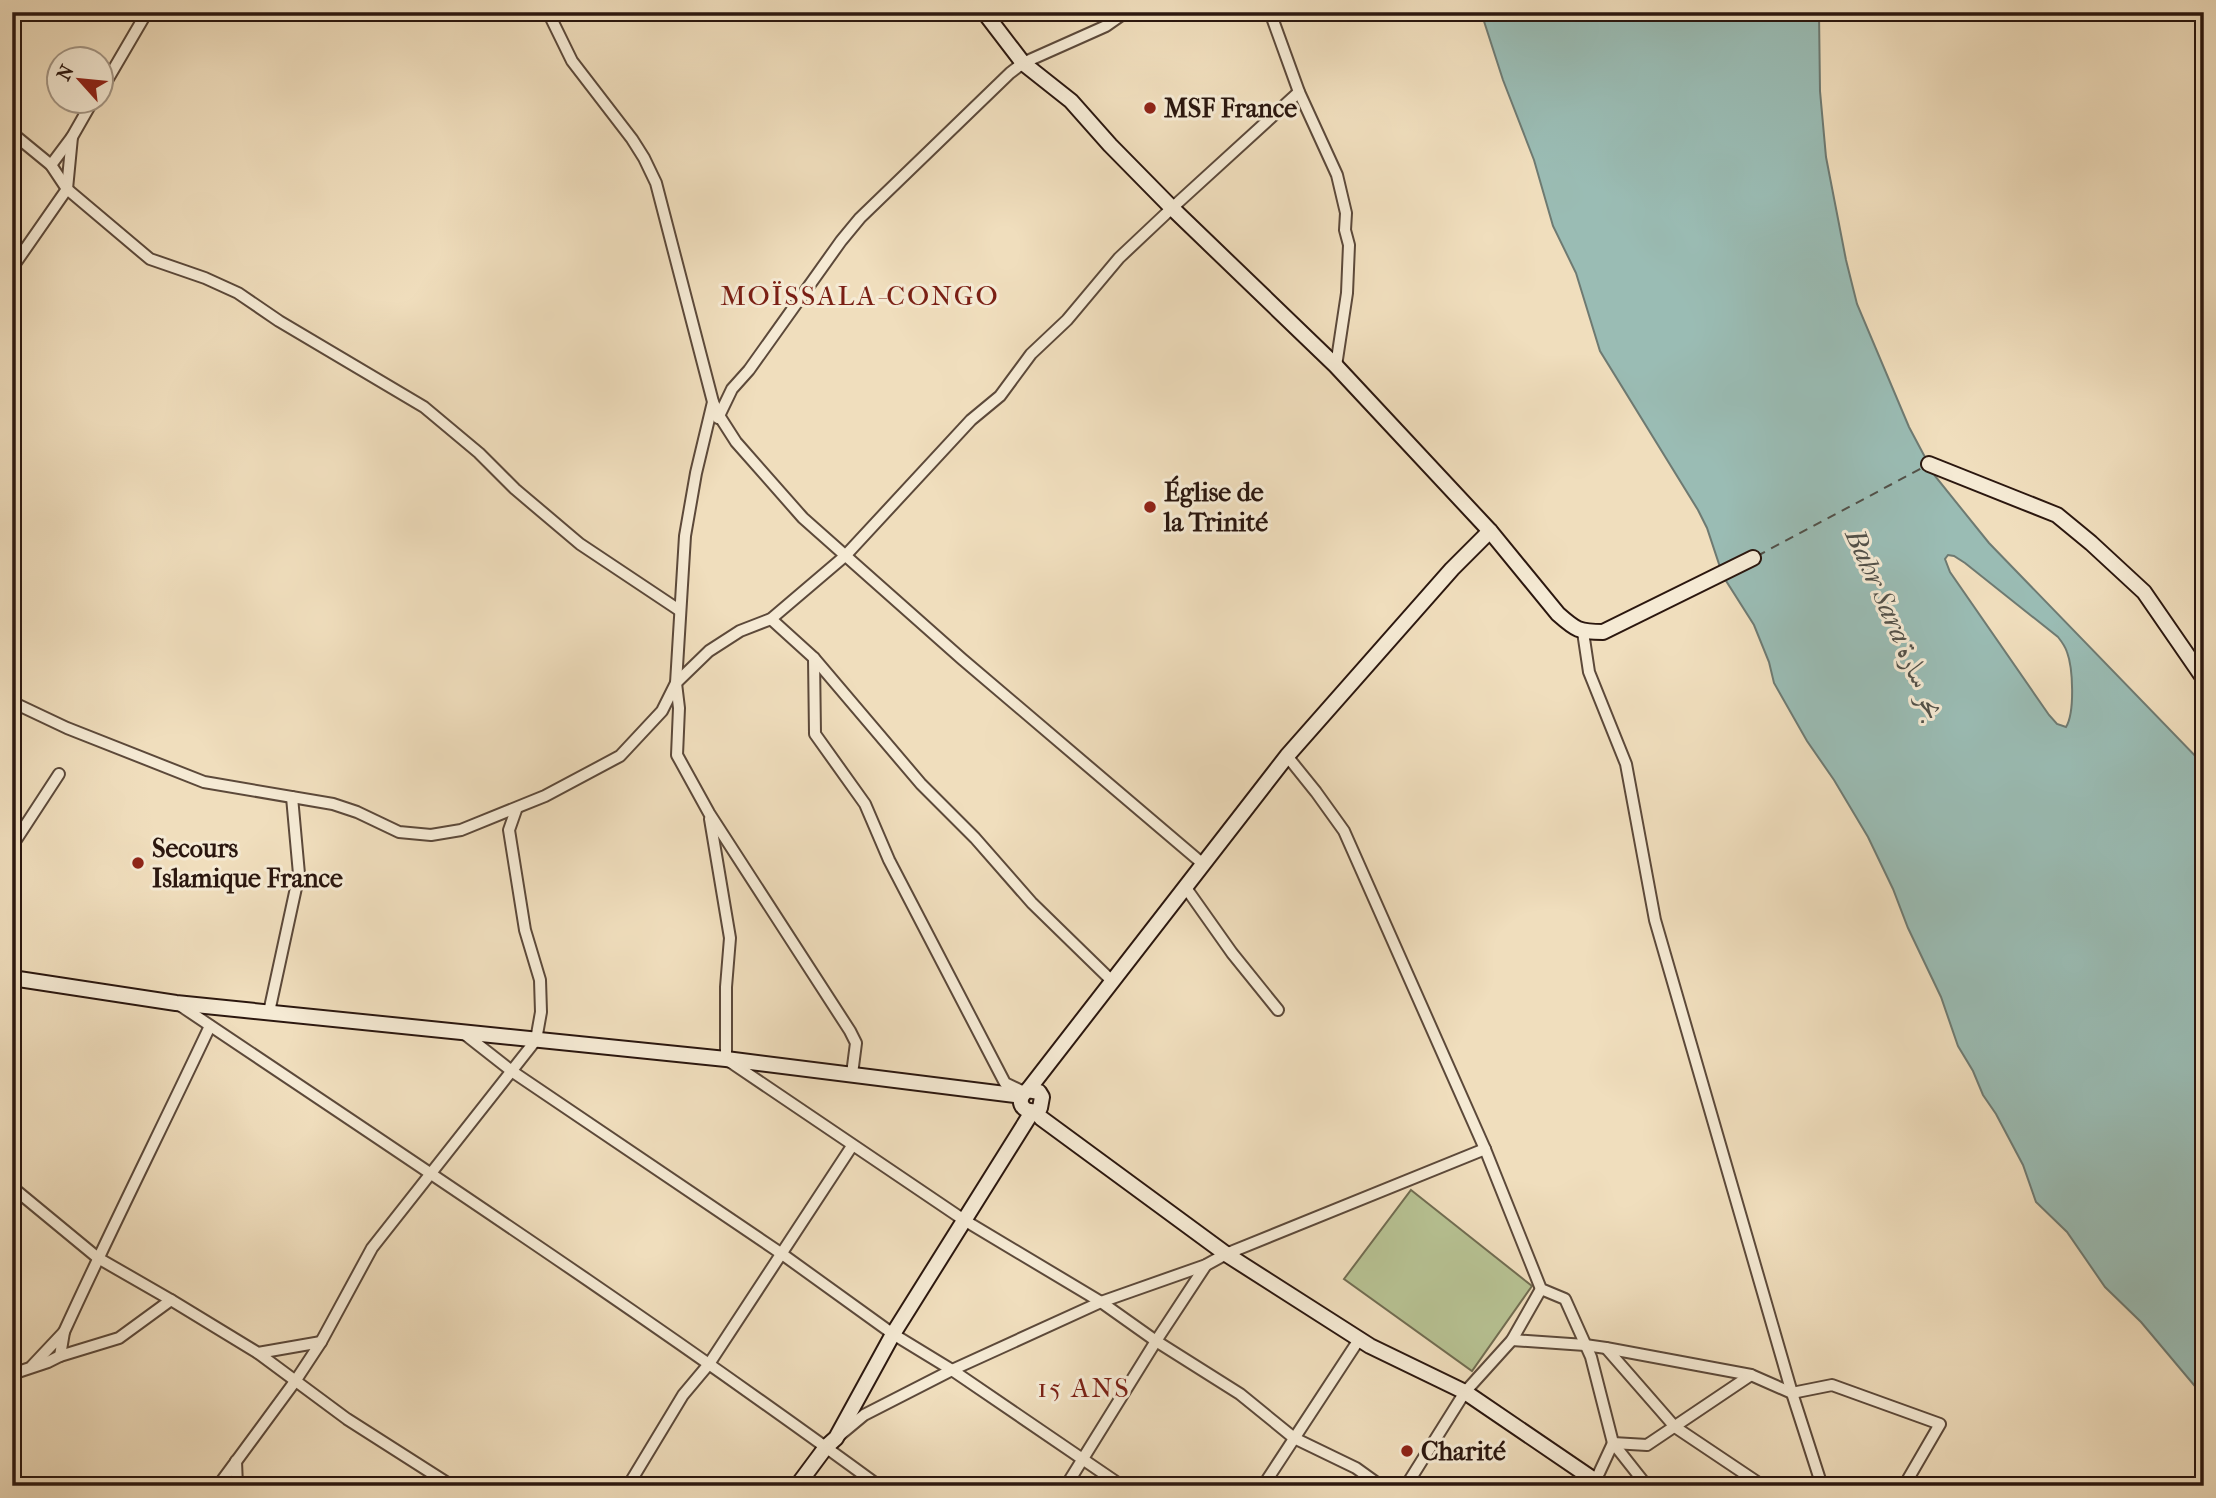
<svg xmlns="http://www.w3.org/2000/svg" width="2216" height="1498" viewBox="0 0 2216 1498" font-family="'IM FELL French Canon',Amiri,serif">
<style>
.green{fill:#b7c293;stroke:#716c51;stroke-width:2}
.water{fill:#9abcb4;stroke:#6e7a72;stroke-width:2;fill-rule:evenodd}
.lines{fill:none;stroke-linecap:round;stroke-linejoin:round}
.ferry{stroke:#525149;stroke-width:2;stroke-dasharray:9 7;stroke-linecap:butt}
.street-casing{stroke:#5c493a;stroke-width:14}
.secondary-casing{stroke:#2b170f;stroke-width:18}
.street{stroke:#f5ead4;stroke-width:10}
.secondary{stroke:#f5ead4;stroke-width:14}
.poi-dot{fill:#8f2418;stroke:#f5ead4;stroke-width:2.5}
.labels{text-anchor:middle;stroke-width:6;stroke-linejoin:round;paint-order:stroke}
.poi-label{font-size:26px;font-weight:bold;fill:#2b170f;stroke:#f5ead4;text-anchor:start}
.neighbourhood-label{font-size:28px;letter-spacing:2px;fill:#7a1f14;stroke:#f5ead4}
.water-label{font-size:28px;font-style:italic;fill:#525149;stroke:#f5ead4}
</style>
<rect width="100%" height="100%" fill="#f0debd"/>
<filter id="stains"><feTurbulence type="fractalNoise" baseFrequency=".00286" numOctaves="4"/><feColorMatrix values="0 0 0 0 .2 0 0 0 0 .09 0 0 0 0 .02 0 0 0 .5 -.17"/></filter>
<radialGradient id="worn" r=".72"><stop offset=".6" stop-color="#630" stop-opacity="0"/><stop offset="1" stop-color="#630" stop-opacity=".3"/></radialGradient>
<polygon class="green" points="1411,1190 1532,1286 1472,1371 1344,1279"/>
<path class="water" d="M1481 12H1819L1820 91 1826 157 1846 260 1857 304 1909 427 1935 476 1989 543 2204 765V1397L2141 1322 2105 1287 2067 1232 2036 1202 2023 1165 1996 1114 1983 1095 1973 1071 1958 1046 1941 997 1908 928 1893 889 1868 837 1834 780 1807 741 1774 683 1769 662 1754 625 1723 576 1707 528 1698 510 1600 351 1576 273 1553 226 1534 160 1503 80ZM1948 555 1954 556 1965 563 2058 637C2062 642 2065 646 2067 652 2073 668 2075 712 2066 727L2057 724 2049 715 1950 572 1945 559Z"/>
<g class="lines">
<polyline class="ferry" points="1757,556 1922,468"/>
<defs>
<g id="street">
<polyline points="548,12 572,61 632,139 644,158 656,183 713,402 696,473 685,536 676,683 679,708 677,755 709,813 850,1031 856,1043 852,1074"/>
<polyline points="1270,12 1299,92 1337,175 1346,213 1345,230 1349,245 1347,293 1336,366"/>
<polyline points="102,89 147,12"/>
<polyline points="12,133 51,165 67,189 150,259 205,278 238,293 279,321 424,407 479,453 515,489 580,544 679,610"/>
<polyline points="51,165 72,137 92,102"/>
<polyline points="12,268 67,189 72,137"/>
<polyline points="713,402 720,417 736,442 803,518 962,659 1203,864"/>
<polyline points="718,418 732,389 749,370 841,241 860,218 1010,73 1023,63 1106,26 1126,12"/>
<polyline points="771,619 814,658 921,784 975,838 1032,903 1112,981"/>
<polyline points="1583,632 1589,672 1626,764 1655,920 1792,1393 1822,1486"/>
<polyline points="814,658 815,734 865,804 889,860 1005,1083 1024,1092"/>
<polyline points="12,702 67,728 204,782 333,804 357,812 399,832 431,835 461,830 545,796 620,756 662,711 676,683 709,651 740,631 771,619 845,556 971,420 1000,396 1031,354 1067,320 1119,258 1172,208 1299,92"/>
<polyline points="1287,756 1316,792 1344,831 1485,1149 1541,1289 1565,1299 1591,1357 1613,1443 1647,1486"/>
<polyline points="710,819 730,938 726,987 726,1059 964,1220 1101,1302 1156,1341 1240,1394 1294,1438 1356,1468 1381,1486"/>
<polyline points="12,846 59,774"/>
<polyline points="1186,888 1232,953 1278,1010"/>
<path d="M178 1004C413 1162 650 1318 879 1486"/>
<polyline points="269,1012 299,874 292,797"/>
<polyline points="462,1032 513,1072 782,1254 893,1334 952,1370 1122,1486"/>
<polyline points="12,1187 98,1258 171,1300"/>
<path d="M64 1332C111 1229 162 1128 210 1026"/>
<polyline points="1512,1340 1585,1345 1606,1348 1751,1375 1792,1393 1832,1385 1940,1424 1904,1486"/>
<polyline points="1606,1348 1675,1427 1763,1486"/>
<polyline points="258,1353 347,1419 452,1486"/>
<polyline points="32,1366 64,1332 60,1356"/>
<polyline points="12,1374 48,1362 60,1356 119,1338 171,1300 258,1353 321,1342"/>
<polyline points="840,1435 864,1415 952,1370 1101,1302 1206,1265 1226,1254 1485,1149"/>
<polyline points="236,1461 237,1486"/>
<polyline points="218,1486 296,1380 321,1342 372,1248 536,1040 541,1012 540,980 525,930 509,830 516,810"/>
<polyline points="628,1486 683,1395 709,1364 852,1146"/>
<polyline points="1066,1486 1156,1341 1206,1265"/>
<polyline points="1263,1486 1360,1338"/>
<polyline points="1406,1486 1465,1392 1512,1340 1541,1289"/>
<polyline points="1593,1486 1613,1443 1647,1445 1751,1375"/>
</g>
<g id="secondary">
<path d="M984 12 1023 63 1071 101 1110 145 1172 208 1336 366 1490 531 1558 614C1576 630 1579 632 1603 632L1753 558"/>
<polyline points="1929,464 2057,515 2091,543 2144,592 2204,679"/>
<polyline points="12,978 176,1003 726,1059 1022,1096"/>
<polyline points="1028,1090 1287,756 1452,569 1490,531"/>
<path d="M1036 1111 1040 1108 1042 1097 1039 1092 1028 1090C1015 1099 1021 1113 1036 1111L1041 1118 1226 1254 1370 1346 1465 1392 1603 1486"/>
<polyline points="797,1486 826,1447 836,1438 893,1334 1032,1112"/>
</g>
</defs>
<use href="#street" class="street-casing"/>
<use href="#secondary" class="secondary-casing"/>
<use href="#street" class="street"/>
<use href="#secondary" class="secondary"/>
</g>
<g class="poi-dot">
<circle cx="1150" cy="108" r="7"/>
<circle cx="1150" cy="507" r="7"/>
<circle cx="138" cy="863" r="7"/>
<circle cx="1407" cy="1451" r="7"/>
</g>
<g class="labels">
<g class="poi-label">
<text x="1164" y="117">MSF France</text>
<text x="1164" y="501">Église de<tspan x="1164" dy="30">la Trinité</tspan></text>
<text x="152" y="857">Secours<tspan x="152" dy="30">Islamique France</tspan></text>
<text x="1421" y="1460">Charité</text>
</g>
<g class="neighbourhood-label">
<text x="860" y="305">MOÏSSALA-CONGO</text>
<text x="1084" y="1397">15 ANS</text>
</g>
<g class="water-label">
<text transform="translate(1896 624) rotate(66)" y="10">Bahr Sara بحر سارة</text>
</g>
</g>
<rect width="2216" height="1498" fill="none" stroke="#f0debd" stroke-width="42"/>
<rect x="14" y="14" width="2188" height="1470" fill="none" stroke="#2b170f" stroke-width="3.5"/>
<rect x="21" y="21" width="2174" height="1456" fill="none" stroke="#2b170f" stroke-width="2"/>
<g transform="translate(80 80) rotate(297)"><circle r="33" fill="#f5ead4" stroke="#a49685" stroke-width="2"/>
<path d="M0-5L12 26L0 18L-12 26Z" fill="#8f2418"/>
<text y="-10" font-size="19" font-weight="bold" text-anchor="middle" fill="#2b170f">N</text>
</g>
<rect width="100%" height="100%" filter="url(#stains)"/>
<rect width="100%" height="100%" fill="url(#worn)"/>
</svg>
